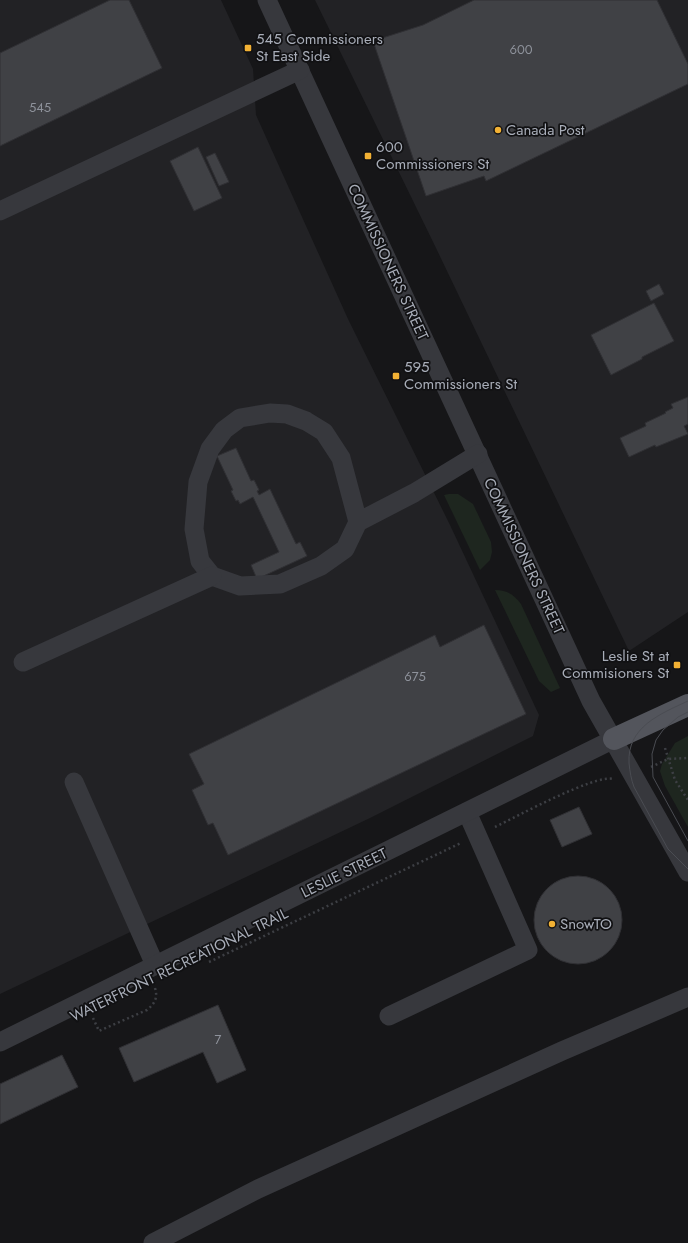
<svg xmlns="http://www.w3.org/2000/svg" width="688" height="1243" viewBox="0 0 688 1243" font-family="Jost,sans-serif">
<style>
.built{fill:#222225}
.green{fill:#1e261f}
.building{fill:#404145;stroke:#303034}
.lines{fill:none;stroke-linecap:round;stroke-linejoin:round}
.path{stroke:#3d3f44;stroke-width:2.5;stroke-dasharray:2 3;stroke-linecap:butt}
.minor{stroke:#37383d;stroke-width:19}
.major{stroke:#53555c;stroke-width:22}
.tram{stroke:#4a4c52;stroke-width:1}
.poi-dot{fill:#f2b134;stroke:#111113;stroke-width:1.5}
.labels{text-anchor:middle;stroke-width:3.5;stroke-linejoin:round;paint-order:stroke}
.number-label{font-size:13px;fill:#8e929b}
.poi-label{font-size:15px;fill:#a8adb8;stroke:#111113;text-anchor:start}
.street-label{font-size:15px;fill:#a8adb8;stroke:#111113}
</style>
<rect width="100%" height="100%" fill="#161618"/>
<g class="built">
<polygon points="0,0 221,0 253,69 256,115 348,319 450,525 539,715 533,736 370,818 0,994"/>
<polygon points="315,0 688,0 688,612 629,651 436,248"/>
</g>
<g class="green">
<polygon points="449,494 458,494 473,504 491,542 492,552 490,560 480,570 444,495"/>
<path d="M495 590C508 590 514 595 521 604L560 688 551 692 539 681Z"/>
<polygon points="688,736 688,827 665,786 660,771 662,764 675,743"/>
</g>
<g class="building">
<polygon points="110,0 129,0 162,68 0,146 0,53"/>
<polygon points="474,0 657,0 688,64 688,84 486,181 484,176 426,196 373,41 423,25"/>
<polygon points="198,147 222,198 194,211 170,161"/>
<polygon points="215,153 229,182 219,186 206,157"/>
<polygon points="659,284 664,294 651,301 646,291"/>
<polygon points="654,303 674,341 642,357 642,359 611,375 591,335"/>
<polygon points="688,397 688,424 684,426 688,434 656,447 655,445 629,457 620,438 646,426 645,423 666,413 665,412 673,408 671,404"/>
<polygon points="236,448 251,481 254,480 259,490 257,491 259,495 270,489 296,544 300,542 307,556 257,579 251,565 279,552 253,497 240,504 238,500 236,501 231,491 233,490 217,456"/>
<polygon points="484,625 526,714 228,855 213,823 208,825 192,790 204,784 189,754 435,635 440,647"/>
<polygon points="579,807 592,834 562,847 550,820"/>
<circle cx="578" cy="920" r="44"/>
<polygon points="218,1005 246,1070 217,1083 203,1052 134,1082 119,1048"/>
<polygon points="62,1055 78,1087 0,1124 0,1084"/>
</g>
<g class="lines">
<g class="path">
<polyline points="665,748 675,780 688,800"/>
<polyline points="651,767 668,759 688,758"/>
<path d="M495 827C516 817 595 774 613 779"/>
<polyline points="209,962 461,843"/>
<path d="M93 1018 99 1031 147 1010C155 1003 158 998 155 988"/>
</g>
<g class="minor">
<polyline points="267,0 591,701 688,872"/>
<polyline points="0,211 300,70"/>
<polyline points="358,522 341,458 324,432 306,421 287,414 270,413 240,418 224,430 210,449 198,482 194,529 200,561 212,576 240,586 280,584 321,566 345,549 358,522 414,493 478,454"/>
<polyline points="23,662 212,576"/>
<polyline points="74,782 155,965"/>
<polyline points="389,1016 528,950 467,812"/>
<polyline points="0,1042 614,739"/>
<polyline points="153,1243 258,1189 562,1051 688,997"/>
</g>
<polyline class="major" points="614,739 688,705"/>
<g class="tram">
<path d="M688 701C660 714 627 727 629 763 630 772 631 779 634 787L668 849 688 869"/>
<polyline points="688,712 678,717 663,730 656,740 652,754 653,777 688,841"/>
</g>
</g>
<g class="poi-dot">
<rect x="244" y="44" width="8" height="8" rx="2"/>
<circle cx="498" cy="130" r="4"/>
<rect x="364" y="152" width="8" height="8" rx="2"/>
<rect x="392" y="372" width="8" height="8" rx="2"/>
<rect x="673" y="661" width="8" height="8" rx="2"/>
<circle cx="552" cy="924" r="4"/>
</g>
<g class="labels">
<g class="number-label">
<text x="521" y="54">600</text>
<text x="40" y="112">545</text>
<text x="415" y="681">675</text>
<text x="218" y="1044">7</text>
</g>
<g class="poi-label">
<text x="256" y="44">545 Commissioners<tspan x="256" dy="17">St East Side</tspan></text>
<text x="506" y="135">Canada Post</text>
<text x="376" y="152">600<tspan x="376" dy="17">Commissioners St</tspan></text>
<text x="404" y="372">595<tspan x="404" dy="17">Commissioners St</tspan></text>
<text x="669" y="661" text-anchor="end">Leslie St at<tspan x="669" dy="17">Commisioners St</tspan></text>
<text x="560" y="929">SnowTO</text>
</g>
<g class="street-label">
<text transform="translate(388 262) rotate(65)" y="5">COMMISSIONERS STREET</text>
<text transform="translate(524 556) rotate(65)" y="5">COMMISSIONERS STREET</text>
<text transform="translate(344 873) rotate(-26)" y="5">LESLIE STREET</text>
<text transform="translate(179 965) rotate(-26)" y="5">WATERFRONT RECREATIONAL TRAIL</text>
</g>
</g>
</svg>
